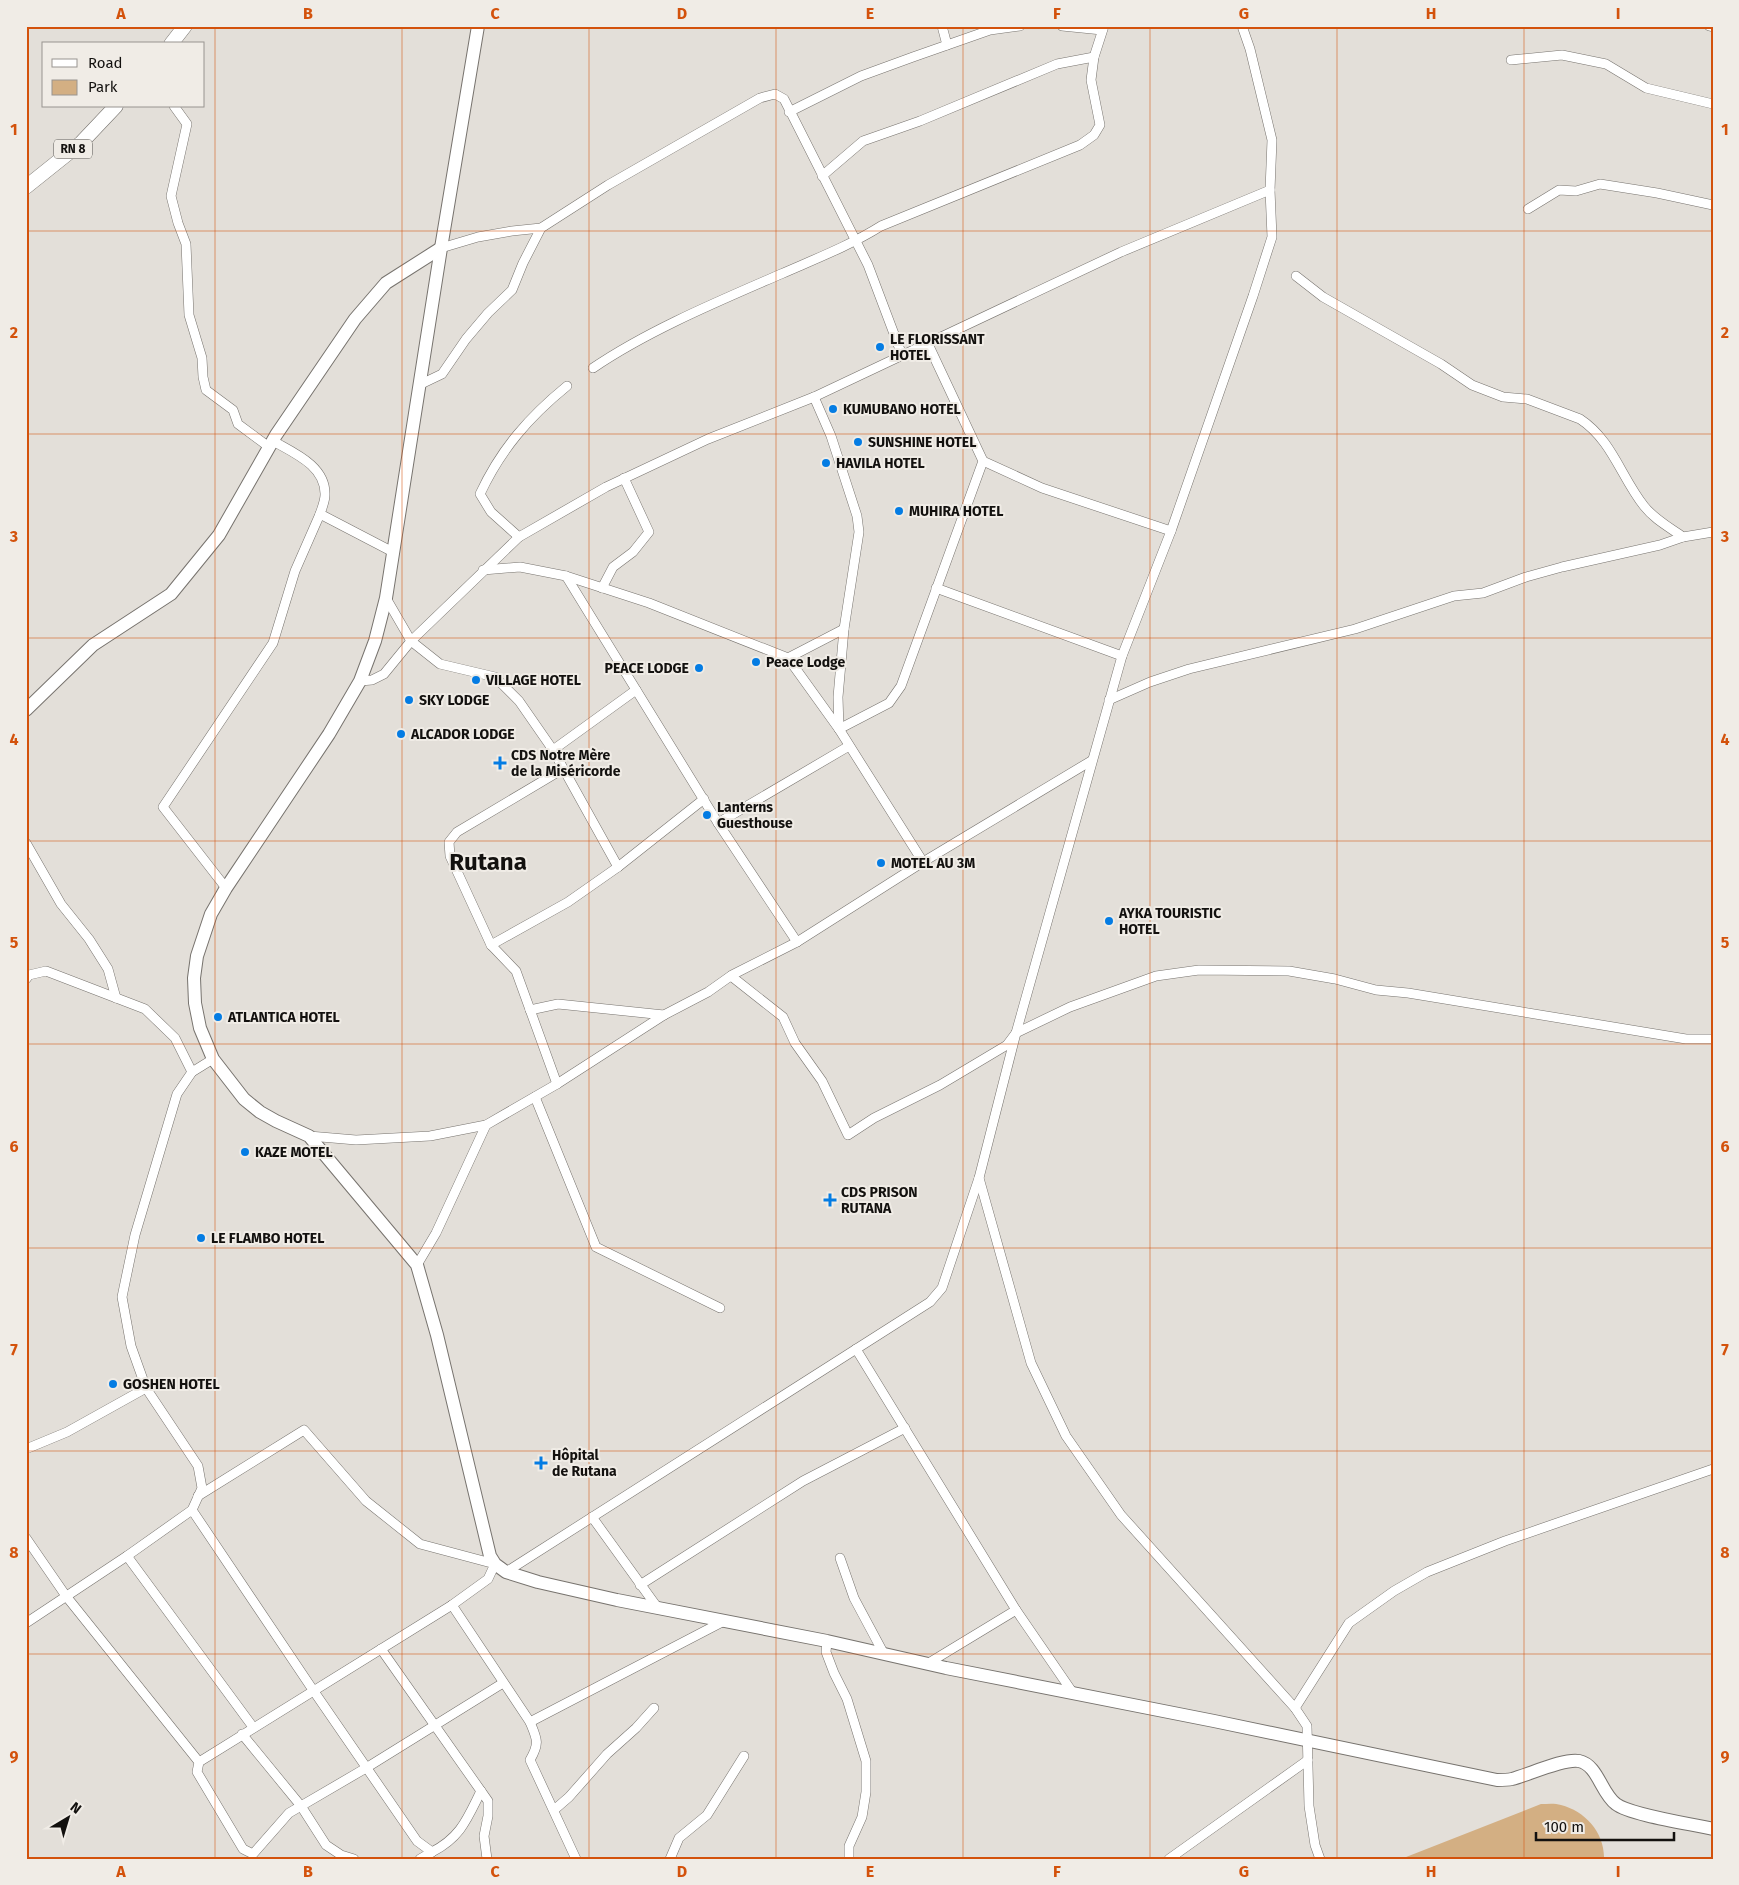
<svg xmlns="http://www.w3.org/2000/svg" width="1739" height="1885" viewBox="0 0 1739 1885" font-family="'Fira Sans',sans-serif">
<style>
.green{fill:#d3af83}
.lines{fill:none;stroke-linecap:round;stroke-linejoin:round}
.street-casing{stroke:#77736e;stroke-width:10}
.secondary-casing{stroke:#77736e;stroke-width:14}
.primary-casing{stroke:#77736e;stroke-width:15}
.street{stroke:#fff;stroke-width:9}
.secondary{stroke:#fff;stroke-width:12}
.primary{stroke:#fff;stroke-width:14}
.grid{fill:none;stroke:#d3520c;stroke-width:1;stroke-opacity:0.55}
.poi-dot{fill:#047ce3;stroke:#f0ece6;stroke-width:2}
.labels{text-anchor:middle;stroke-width:4;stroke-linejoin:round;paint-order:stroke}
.shield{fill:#f0ece6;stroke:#555350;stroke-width:1}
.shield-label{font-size:12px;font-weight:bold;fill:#13110f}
.poi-label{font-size:14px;font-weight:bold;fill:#13110f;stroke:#f0ece6;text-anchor:start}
.town-label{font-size:24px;font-weight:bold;fill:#13110f;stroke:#f0ece6}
.neatline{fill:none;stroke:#d3520c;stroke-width:2}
.grid-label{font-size:16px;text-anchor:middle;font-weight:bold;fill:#d3520c}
</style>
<rect width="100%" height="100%" fill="#e3dfd9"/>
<path class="green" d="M1541 1804C1547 1804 1555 1803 1561 1805 1585 1811 1605 1833 1604 1859H1401Z"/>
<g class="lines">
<defs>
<g id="street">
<polyline points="942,26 947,45"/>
<polyline points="1062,26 1102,30"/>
<polyline points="1242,26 1250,49 1272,140 1270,190 1272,237 1253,296 1171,531 1122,656 1016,1033 979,1178 1031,1363 1066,1436 1121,1515 1295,1708 1307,1726 1309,1806 1315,1845 1320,1859"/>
<polyline points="1709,26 1713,27"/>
<polyline points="1511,60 1562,55 1606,64 1646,88 1713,104"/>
<polyline points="174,106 187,124 171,196 178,223 186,244 189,315 202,358 203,377 206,390 233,410 238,424 269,447"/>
<polyline points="789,112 861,76 913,57 990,30 1020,26"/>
<polyline points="822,176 863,141 920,121 1057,64 1094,57"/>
<polyline points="1528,209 1559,190 1576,191 1600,184 1657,193 1713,205"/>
<polyline points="441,248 478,237 512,231 541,228 608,185 760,98 775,94 784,99 868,265 902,355"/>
<path d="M1296 276 1323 297 1441 364 1472 385 1503 397 1527 399 1580 419C1612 440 1621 477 1644 506 1654 519 1669 527 1683 537"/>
<path d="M593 368C649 330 719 301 781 274 815 259 849 246 881 226L1080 145 1094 135 1100 125 1091 80 1094 57 1104 26"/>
<polyline points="419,385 442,374 466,339 488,313 512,290 523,263 541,228"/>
<polyline points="814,397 831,436 857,516 859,532 844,629 838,697 839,729 923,862"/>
<path d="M273 441C294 453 326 466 325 495 325 501 322 508 320 514L393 552"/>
<polyline points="983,461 1042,488 1171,531"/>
<path d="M519 537 491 512 480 494C501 449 529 417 567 386"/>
<polyline points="483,570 520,567 566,576 649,603 788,658 844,629"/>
<polyline points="566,576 718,823 797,942"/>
<polyline points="602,588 613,567 633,552 649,532 624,478"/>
<polyline points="936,588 1122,656"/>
<polyline points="386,598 411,641 440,664 495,677 519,701 553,750 636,690"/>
<polyline points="788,658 839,729 889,703 901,686 983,461 928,344"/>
<polyline points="360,681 372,680 384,674 411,641 519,537 606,487 708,439 814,397 1121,252 1270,190"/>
<polyline points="1109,700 1150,682 1189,669 1355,629 1454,596 1483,593 1526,577 1562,567 1660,545 1683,537 1713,532"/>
<polyline points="553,750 618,867"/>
<polyline points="563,769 457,832 449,842 450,856 491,945 568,902 618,867 704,799"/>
<polyline points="718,823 849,746"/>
<polyline points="26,843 61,904 89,939 108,969 116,998"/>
<polyline points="226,888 163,807 273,643 295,571 320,514"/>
<polyline points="491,945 516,971 557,1084"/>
<polyline points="731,976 783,1017 795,1043 822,1081 848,1135 874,1118 940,1085 1007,1045 1016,1033 1070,1007 1156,976 1199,970 1289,971 1335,979 1376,990 1408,993 1686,1039 1713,1039"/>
<polyline points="26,979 29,975 46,971 145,1009 175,1038 192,1072"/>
<polyline points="530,1010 558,1004 664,1015"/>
<path d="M213 1059 192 1072 177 1094 135 1235 122 1297 131 1346 146 1388 198 1466 202 1488 192 1510 313 1690 417 1841 432 1852C461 1837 467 1819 481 1791"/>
<polyline points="535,1097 596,1247 720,1308"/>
<polyline points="309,1136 356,1140 430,1136 486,1125 557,1084 664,1015 708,992 732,975 797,942 923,862 1091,761"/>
<polyline points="417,1265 436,1233 486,1125"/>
<polyline points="856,1349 1016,1610 927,1664"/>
<polyline points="26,1449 67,1432 146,1388"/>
<polyline points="198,1496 304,1430 366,1501 420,1544 495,1564 488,1579 452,1605 199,1762"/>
<polyline points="592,1517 657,1607"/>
<polyline points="26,1538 66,1596 199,1762 197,1772 243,1849 253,1854 289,1813 366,1768 503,1683"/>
<polyline points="127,1556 253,1727"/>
<polyline points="840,1558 854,1598 884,1654"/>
<polyline points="506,1572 930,1302 942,1288 979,1178"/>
<polyline points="640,1585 803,1481 905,1428"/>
<path d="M452 1605 530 1722C537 1739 540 1743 530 1760L576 1859"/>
<polyline points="1016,1610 1073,1693"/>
<polyline points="26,1623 127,1556 192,1510"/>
<polyline points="827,1641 826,1652 834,1673 847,1699 866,1761 866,1792 862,1817 849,1846 849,1859"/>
<polyline points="381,1649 488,1801 488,1816 484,1836 487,1859"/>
<polyline points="1295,1708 1349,1623 1394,1591 1427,1572 1505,1541 1713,1469"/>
<polyline points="530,1722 724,1621"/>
<polyline points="242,1734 301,1806 326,1845 341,1855 354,1859"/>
<polyline points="554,1810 569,1797 607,1754 636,1728 654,1708"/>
<polyline points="420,1859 432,1852"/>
<polyline points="670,1859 679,1838 707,1815 744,1756"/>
<polyline points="1169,1859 1308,1760"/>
</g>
<g id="secondary">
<path d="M478 26 441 248 386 598 375 641 360 681 329 734 226 888 211 914 197 956 194 978 195 1003 200 1028 213 1059 244 1099 260 1112 276 1121 309 1136 417 1265 437 1335 490 1556 495 1564 506 1572 538 1582 617 1600 827 1641 946 1668 1214 1721 1497 1780C1502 1780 1507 1780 1512 1779 1528 1775 1564 1758 1579 1761 1598 1765 1601 1793 1616 1804 1630 1815 1692 1824 1713 1829"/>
<polyline points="26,710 93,645 171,594 219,535 276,435 355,319 386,283 441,248"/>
</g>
<g id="primary">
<polyline points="171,44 185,26"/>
<polyline points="26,187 81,143 116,106"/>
</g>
</defs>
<use href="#street" class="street-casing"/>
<use href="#secondary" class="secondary-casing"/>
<use href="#primary" class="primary-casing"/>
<use href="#street" class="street"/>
<use href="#secondary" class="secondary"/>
<use href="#primary" class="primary"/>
</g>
<path class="grid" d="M215 26V1859M402 26V1859M589 26V1859M776 26V1859M963 26V1859M1150 26V1859M1337 26V1859M1524 26V1859M26 231H1713M26 434H1713M26 638H1713M26 841H1713M26 1044H1713M26 1248H1713M26 1451H1713M26 1654H1713"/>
<g class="poi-dot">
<circle cx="880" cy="347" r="5"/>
<circle cx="833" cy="409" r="5"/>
<circle cx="858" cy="442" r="5"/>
<circle cx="826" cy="463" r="5"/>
<circle cx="899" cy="511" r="5"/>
<circle cx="756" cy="662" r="5"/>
<circle cx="699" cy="668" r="5"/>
<circle cx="476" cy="680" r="5"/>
<circle cx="409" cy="700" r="5"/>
<circle cx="401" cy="734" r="5"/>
<path d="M497.5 755.5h5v5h5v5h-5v5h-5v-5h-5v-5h5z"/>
<circle cx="707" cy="815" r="5"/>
<circle cx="881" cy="863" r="5"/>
<circle cx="1109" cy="921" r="5"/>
<circle cx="218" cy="1017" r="5"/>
<circle cx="245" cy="1152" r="5"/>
<path d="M827.5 1192.5h5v5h5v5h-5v5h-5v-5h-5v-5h5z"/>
<circle cx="201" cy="1238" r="5"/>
<circle cx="113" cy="1384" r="5"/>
<path d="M538.5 1455.5h5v5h5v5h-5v5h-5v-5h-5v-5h5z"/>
</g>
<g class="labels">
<rect class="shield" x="54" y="139.5" width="38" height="19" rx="4"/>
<g class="shield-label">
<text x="73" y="153">RN 8</text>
</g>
<g class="poi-label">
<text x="890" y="344">LE FLORISSANT<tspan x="890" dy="16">HOTEL</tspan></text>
<text x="843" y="414">KUMUBANO HOTEL</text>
<text x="868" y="447">SUNSHINE HOTEL</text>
<text x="836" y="468">HAVILA HOTEL</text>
<text x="909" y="516">MUHIRA HOTEL</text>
<text x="766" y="667">Peace Lodge</text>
<text x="689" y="673" text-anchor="end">PEACE LODGE</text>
<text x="486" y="685">VILLAGE HOTEL</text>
<text x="419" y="705">SKY LODGE</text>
<text x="411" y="739">ALCADOR LODGE</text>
<text x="511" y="760">CDS Notre Mère<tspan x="511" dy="16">de la Miséricorde</tspan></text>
<text x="717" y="812">Lanterns<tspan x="717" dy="16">Guesthouse</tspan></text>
<text x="891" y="868">MOTEL AU 3M</text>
<text x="1119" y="918">AYKA TOURISTIC<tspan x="1119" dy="16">HOTEL</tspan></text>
<text x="228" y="1022">ATLANTICA HOTEL</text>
<text x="255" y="1157">KAZE MOTEL</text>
<text x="841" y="1197">CDS PRISON<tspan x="841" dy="16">RUTANA</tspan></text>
<text x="211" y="1243">LE FLAMBO HOTEL</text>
<text x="123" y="1389">GOSHEN HOTEL</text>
<text x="552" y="1460">Hôpital<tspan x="552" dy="16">de Rutana</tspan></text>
</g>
<g class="town-label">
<text x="488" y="870">Rutana</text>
</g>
</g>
<rect width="1739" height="1885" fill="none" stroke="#f0ece6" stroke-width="55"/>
<rect x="42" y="42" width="162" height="65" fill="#f0ece6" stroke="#989490"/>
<rect x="52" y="59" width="25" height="8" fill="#ffffff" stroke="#989490"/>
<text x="88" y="68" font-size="15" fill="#13110f">Road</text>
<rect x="52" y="80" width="25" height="15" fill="#d3af83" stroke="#989490"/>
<text x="88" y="92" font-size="15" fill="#13110f">Park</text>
<g transform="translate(68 1818) rotate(38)" stroke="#f0ece6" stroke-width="4" paint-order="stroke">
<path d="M0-4L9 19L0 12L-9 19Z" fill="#13110f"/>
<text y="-8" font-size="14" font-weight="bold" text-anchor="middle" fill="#13110f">N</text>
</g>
<path d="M1536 1832v8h138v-8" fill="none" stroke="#13110f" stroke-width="2.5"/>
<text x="1544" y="1832" font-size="15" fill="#13110f" stroke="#f0ece6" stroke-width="4" paint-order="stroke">100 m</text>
<rect x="28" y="28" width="1684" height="1830" class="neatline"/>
<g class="grid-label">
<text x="121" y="19">A</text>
<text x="308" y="19">B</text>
<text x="495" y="19">C</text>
<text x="682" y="19">D</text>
<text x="870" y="19">E</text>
<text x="1057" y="19">F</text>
<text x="1244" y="19">G</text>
<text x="1431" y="19">H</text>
<text x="1618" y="19">I</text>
<text x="14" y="135">1</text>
<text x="1725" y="135">1</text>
<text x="14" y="338">2</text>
<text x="1725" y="338">2</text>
<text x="14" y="542">3</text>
<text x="1725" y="542">3</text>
<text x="14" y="745">4</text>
<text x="1725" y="745">4</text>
<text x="14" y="948">5</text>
<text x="1725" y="948">5</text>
<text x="14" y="1152">6</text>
<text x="1725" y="1152">6</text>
<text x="14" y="1355">7</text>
<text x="1725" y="1355">7</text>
<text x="14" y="1558">8</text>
<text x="1725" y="1558">8</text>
<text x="14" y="1762">9</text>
<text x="1725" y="1762">9</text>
<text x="121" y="1877">A</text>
<text x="308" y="1877">B</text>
<text x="495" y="1877">C</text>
<text x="682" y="1877">D</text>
<text x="870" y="1877">E</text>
<text x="1057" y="1877">F</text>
<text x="1244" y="1877">G</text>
<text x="1431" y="1877">H</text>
<text x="1618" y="1877">I</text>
</g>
</svg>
